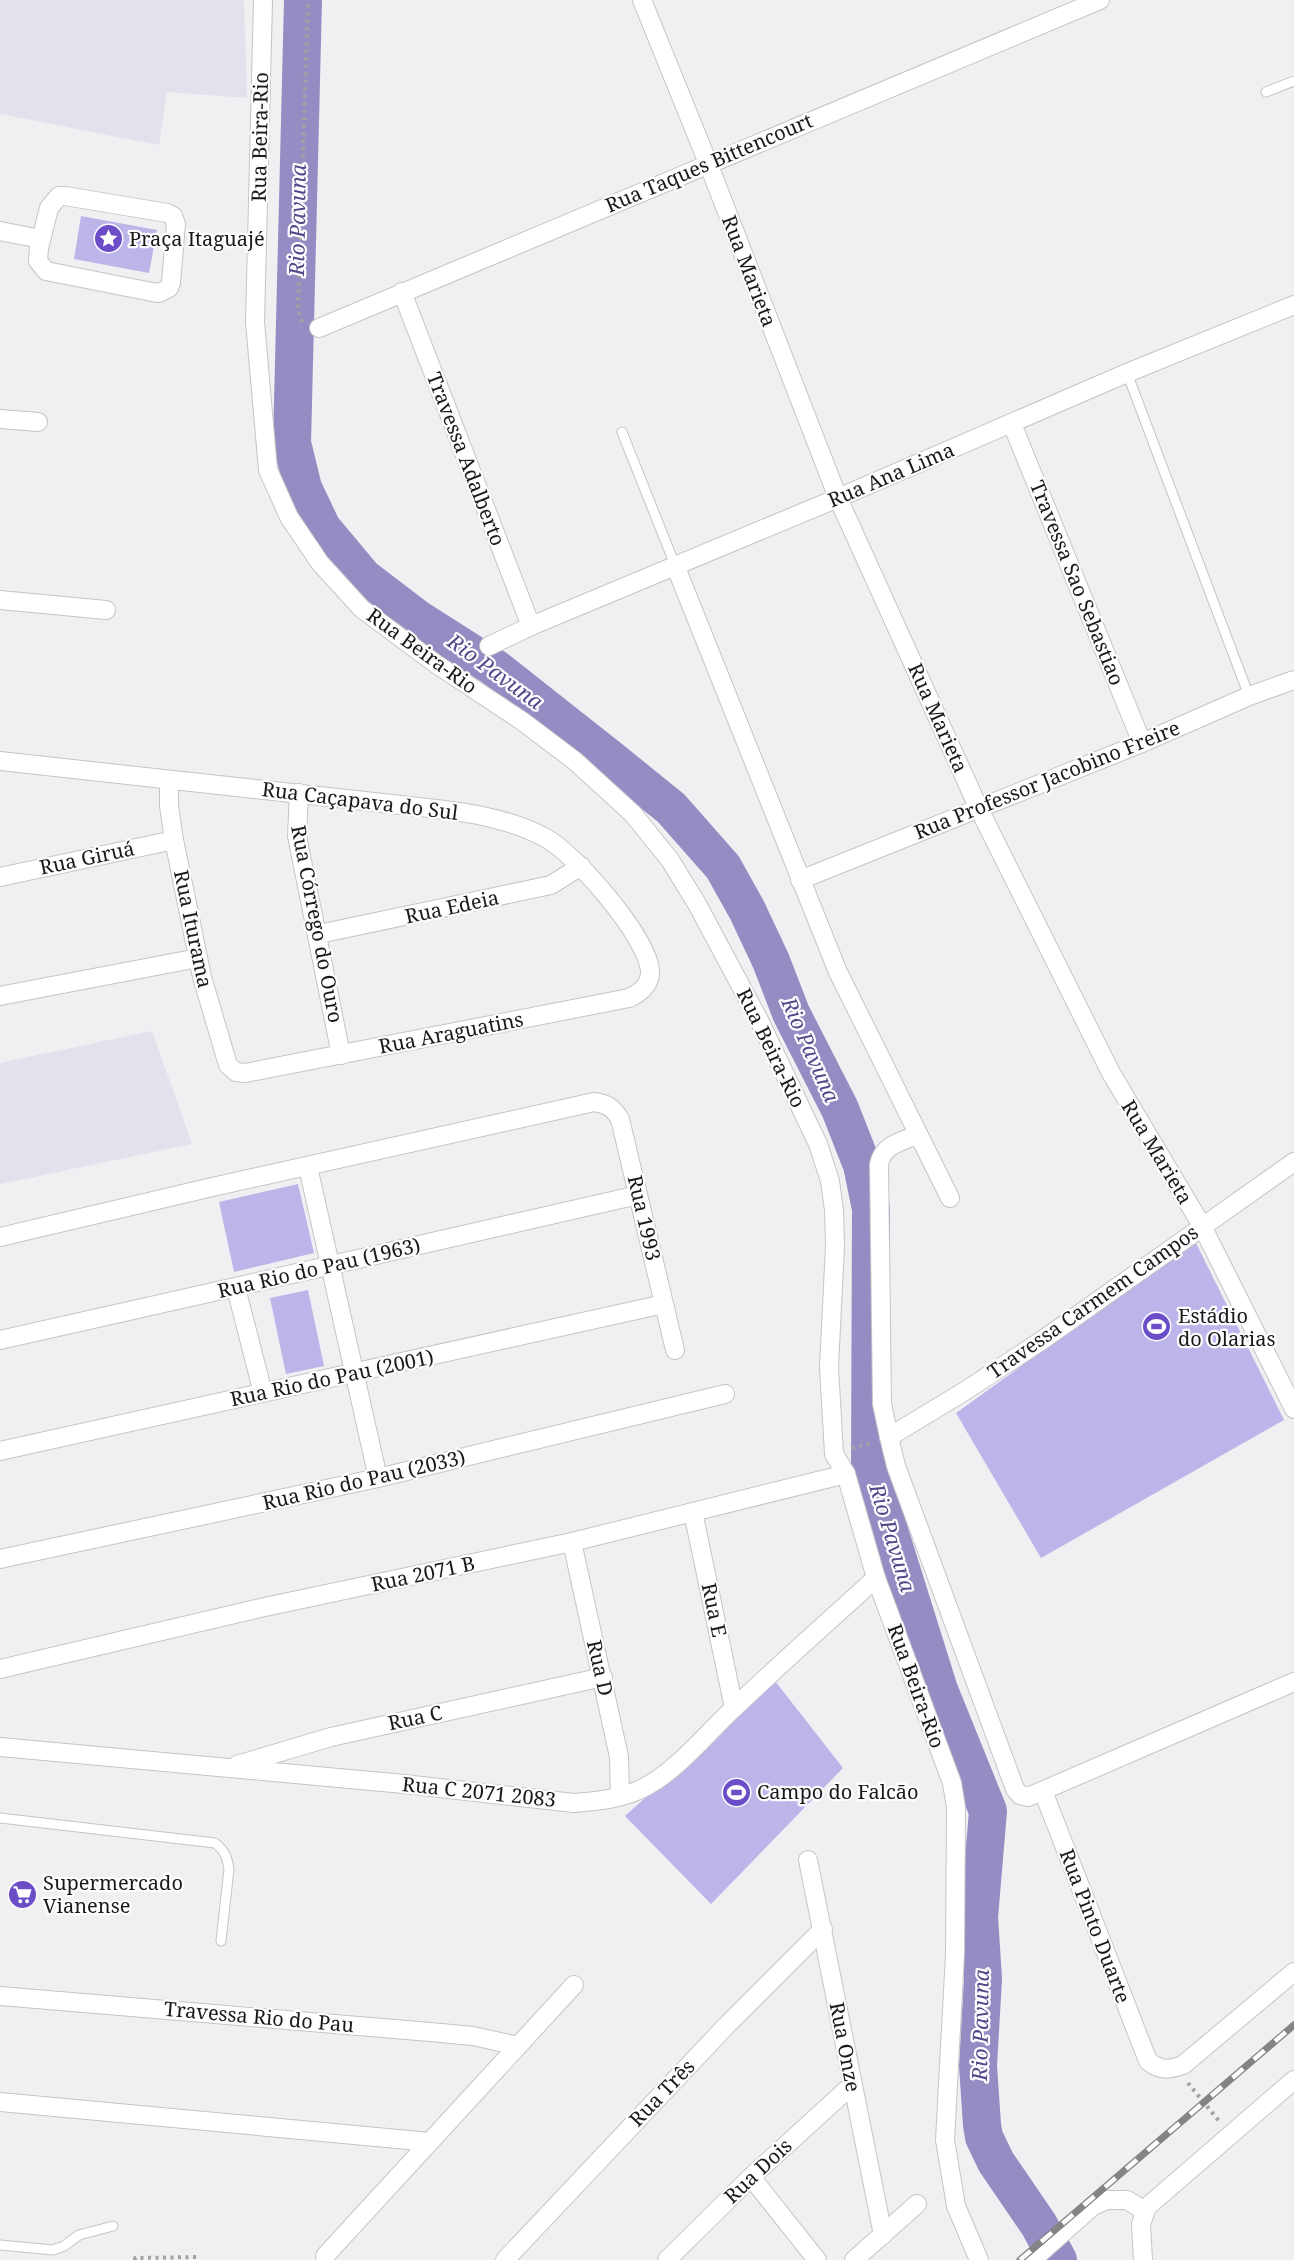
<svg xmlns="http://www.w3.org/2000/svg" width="1294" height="2260" viewBox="0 0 1294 2260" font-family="'Noto Serif',serif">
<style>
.built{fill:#e2e1ec}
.green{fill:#bcb5ea}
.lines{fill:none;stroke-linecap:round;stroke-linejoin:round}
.river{stroke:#948dc3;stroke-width:38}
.lane-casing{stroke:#c5c5c8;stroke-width:11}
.street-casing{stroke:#c5c5c8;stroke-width:20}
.path{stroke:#a2a2a4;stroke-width:4;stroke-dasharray:3 4.5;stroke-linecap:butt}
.lane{stroke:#fff;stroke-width:9}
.street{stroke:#fff;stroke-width:18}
.rail-casing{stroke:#848486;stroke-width:7}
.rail{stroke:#fdfdff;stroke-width:4.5;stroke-dasharray:14;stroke-linecap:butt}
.labels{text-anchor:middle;stroke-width:4.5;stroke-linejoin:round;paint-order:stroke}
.street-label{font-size:20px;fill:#19191a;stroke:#fdfdff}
.poi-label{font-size:20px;fill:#19191a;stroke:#fdfdff;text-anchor:start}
.water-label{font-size:21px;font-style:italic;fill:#54478a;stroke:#fdfdff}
</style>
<rect width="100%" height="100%" fill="#f0eff2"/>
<g class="built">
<polygon points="0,0 244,0 247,98 167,92 159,145 0,114"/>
<polygon points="152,1031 192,1144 0,1184 0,1063"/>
</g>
<g class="green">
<polygon points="81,216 157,230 149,273 74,259"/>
<polygon points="298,1184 314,1253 234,1272 219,1202"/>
<polygon points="1195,1241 1284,1420 1041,1558 956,1413"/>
<polygon points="308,1290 324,1366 286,1374 270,1298"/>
<polygon points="775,1681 843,1768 711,1904 625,1816"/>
</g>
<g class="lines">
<polyline class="river" points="303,0 292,443 303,488 322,528 363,577 418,619 495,668 609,758 671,808 723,867 747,910 771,961 791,1013 840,1109 862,1165 871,1209 870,1470 939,1690 988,1811 979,1917 983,1979 978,2066 982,2125 984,2137 996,2162 1039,2225 1058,2260"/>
<defs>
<g id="lane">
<polyline points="1266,92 1294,81"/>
<polyline points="1127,373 1249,696"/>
<polyline points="622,432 675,565"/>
<path d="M0 1818 215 1843C225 1851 227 1857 229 1869L221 1941"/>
<polyline points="0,2245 53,2250 64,2246 79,2235 113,2226"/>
</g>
<g id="street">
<polyline points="263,0 255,322 268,470 289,517 320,563 362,609 436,664 522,721 575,761 633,814 670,860 697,904 760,1022 818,1144 830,1181 834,1210 835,1246 829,1367 834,1454 846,1474 876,1578 952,1783 956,1807 955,1954 945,2140 956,2206 979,2260"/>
<polyline points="642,0 708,163 838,498 979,809 1111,1073 1202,1226 1294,1409"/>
<polygon points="59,196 65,196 167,213 173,216 176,224 171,283 169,288 159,293 152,292 46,271 38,261 39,248 49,208"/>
<polyline points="0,231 41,239"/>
<polyline points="402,292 531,626"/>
<polyline points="319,328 1100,0"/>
<polyline points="0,419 38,422"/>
<polyline points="1012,424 1142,743"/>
<polyline points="675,565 838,972 950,1198"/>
<polyline points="0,600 106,610"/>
<polyline points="489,646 531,626 838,498 1127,373 1294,305"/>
<path d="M0 761 410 806C455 811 502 815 544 837 574 852 648 937 650 971 651 984 640 993 629 998L245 1073 236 1072 228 1065 202 977 174 840 169 806V781"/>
<polyline points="299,793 297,836 341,1055"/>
<polyline points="0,877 174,840"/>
<polyline points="800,880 1142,743 1249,696 1294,680"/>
<polyline points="319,934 551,885 581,866"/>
<polyline points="0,996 198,958"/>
<path d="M917 1135C900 1142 883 1145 879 1164L882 1404 889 1437 896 1466 1015 1789 1020 1795 1028 1797 1294 1682"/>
<polyline points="308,1167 378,1478"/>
<path d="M0 1237 208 1188 594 1102C608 1104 613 1108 620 1119L675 1350"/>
<polyline points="236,1288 263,1393"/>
<path d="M0 1340C213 1293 425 1243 638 1195"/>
<polyline points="889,1437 965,1391 1044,1339 1294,1162"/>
<polyline points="0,1451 664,1304"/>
<polyline points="693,1512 734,1708"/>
<polyline points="572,1542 619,1757 620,1796"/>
<polyline points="0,1559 378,1478 725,1394"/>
<polyline points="0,1669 260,1608 572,1542 846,1474"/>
<path d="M0 1747 404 1784 574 1803C596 1801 621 1799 641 1789 675 1773 706 1734 734 1708 780 1664 829 1621 876 1578"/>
<polyline points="237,1765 331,1737 603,1677"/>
<path d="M1043 1791 1148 2061C1161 2071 1168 2070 1183 2065L1294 1972"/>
<polyline points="808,1860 883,2235"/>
<polyline points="0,1996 430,2032 473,2036 518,2046"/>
<polyline points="0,2102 430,2142"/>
<polyline points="751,2177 817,2260"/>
<polyline points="325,2256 574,1985"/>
<polyline points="505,2260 726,2026 823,1929"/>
<polyline points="667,2260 751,2177 852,2085"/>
<polyline points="854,2260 917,2204"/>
<polyline points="1032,2260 1093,2206 1107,2200 1127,2200 1145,2211"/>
<polyline points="1143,2260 1141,2224 1147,2207 1294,2080"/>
</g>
</defs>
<use href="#lane" class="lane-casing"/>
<use href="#street" class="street-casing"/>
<g class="path">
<polyline points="302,322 298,310 308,0"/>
<polyline points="852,1448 873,1442"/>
<polyline points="1188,2083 1219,2121"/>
<polyline points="135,2260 135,2258 199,2257"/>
</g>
<use href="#lane" class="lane"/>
<use href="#street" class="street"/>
<defs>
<polyline id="rail" points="1020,2260 1294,2025"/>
</defs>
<use href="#rail" class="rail-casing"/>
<use href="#rail" class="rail"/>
</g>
<defs>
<symbol id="sight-disc" viewBox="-11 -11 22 22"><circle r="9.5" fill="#6b4ec7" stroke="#fdfdff"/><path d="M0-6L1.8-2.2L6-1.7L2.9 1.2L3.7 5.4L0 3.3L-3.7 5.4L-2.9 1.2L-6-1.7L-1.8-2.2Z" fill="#fff"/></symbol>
<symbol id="stadium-disc" viewBox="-11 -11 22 22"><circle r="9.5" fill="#6b4ec7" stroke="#fdfdff"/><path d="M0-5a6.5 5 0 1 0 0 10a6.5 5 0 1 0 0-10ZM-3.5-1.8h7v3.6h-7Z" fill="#fff"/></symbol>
<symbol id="supermarket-disc" viewBox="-11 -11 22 22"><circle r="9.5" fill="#6b4ec7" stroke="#fdfdff"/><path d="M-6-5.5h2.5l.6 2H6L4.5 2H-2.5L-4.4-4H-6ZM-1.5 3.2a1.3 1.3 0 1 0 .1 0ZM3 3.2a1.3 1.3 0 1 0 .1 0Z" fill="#fff"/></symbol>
</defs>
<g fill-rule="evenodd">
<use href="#sight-disc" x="92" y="222" width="33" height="33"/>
<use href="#stadium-disc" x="1140" y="1310" width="33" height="33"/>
<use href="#stadium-disc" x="720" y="1776" width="33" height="33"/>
<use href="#supermarket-disc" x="6" y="1878" width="33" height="33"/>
</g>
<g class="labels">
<g class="street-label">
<text transform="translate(260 137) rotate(-89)" y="7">Rua Beira-Rio</text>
<text transform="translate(709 163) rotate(-23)" y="7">Rua Taques Bittencourt</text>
<text transform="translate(749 271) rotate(69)" y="7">Rua Marieta</text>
<text transform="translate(466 459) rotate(69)" y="7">Travessa Adalberto</text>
<text transform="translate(891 475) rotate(-23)" y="7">Rua Ana Lima</text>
<text transform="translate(1077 583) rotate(68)" y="7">Travessa Sao Sebastiao</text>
<text transform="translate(422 651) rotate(36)" y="7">Rua Beira-Rio</text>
<text transform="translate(938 718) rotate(66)" y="7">Rua Marieta</text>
<text transform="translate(1047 780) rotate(-22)" y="7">Rua Professor Jacobino Freire</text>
<text transform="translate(360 801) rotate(7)" y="7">Rua Caçapava do Sul</text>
<text transform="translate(87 858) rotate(-12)" y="7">Rua Giruá</text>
<text transform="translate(452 907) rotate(-12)" y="7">Rua Edeia</text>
<text transform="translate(317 924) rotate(79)" y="7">Rua Córrego do Ouro</text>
<text transform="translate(193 929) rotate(78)" y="7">Rua Iturama</text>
<text transform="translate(451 1033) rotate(-11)" y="7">Rua Araguatins</text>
<text transform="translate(771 1048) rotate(64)" y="7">Rua Beira-Rio</text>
<text transform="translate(1157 1152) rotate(59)" y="7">Rua Marieta</text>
<text transform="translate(644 1218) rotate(77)" y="7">Rua 1993</text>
<text transform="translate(319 1268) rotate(-13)" y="7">Rua Rio do Pau (1963)</text>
<text transform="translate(1093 1302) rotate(-35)" y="7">Travessa Carmem Campos</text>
<text transform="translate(332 1378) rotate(-12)" y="7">Rua Rio do Pau (2001)</text>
<text transform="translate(364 1480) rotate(-13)" y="7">Rua Rio do Pau (2033)</text>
<text transform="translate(423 1574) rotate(-12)" y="7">Rua 2071 B</text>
<text transform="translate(714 1610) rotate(78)" y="7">Rua E</text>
<text transform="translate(600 1668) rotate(77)" y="7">Rua D</text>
<text transform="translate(916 1686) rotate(70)" y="7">Rua Beira-Rio</text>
<text transform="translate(415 1718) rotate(-12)" y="7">Rua C</text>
<text transform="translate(479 1792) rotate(6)" y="7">Rua C 2071 2083</text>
<text transform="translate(1095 1926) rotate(69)" y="7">Rua Pinto Duarte</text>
<text transform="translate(259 2017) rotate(5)" y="7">Travessa Rio do Pau</text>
<text transform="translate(845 2047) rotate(79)" y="7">Rua Onze</text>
<text transform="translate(662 2093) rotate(-46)" y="7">Rua Três</text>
<text transform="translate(758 2171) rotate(-43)" y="7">Rua Dois</text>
</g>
<g class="poi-label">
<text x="129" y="246">Praça Itaguajé</text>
<text x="1178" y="1323">Estádio<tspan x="1178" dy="23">do Olarias</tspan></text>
<text x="757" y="1799">Campo do Falcão</text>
<text x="43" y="1890">Supermercado<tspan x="43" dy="23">Vianense</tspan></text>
</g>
<g class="water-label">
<text transform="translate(298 220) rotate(-89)" y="7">Rio Pavuna</text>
<text transform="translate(495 672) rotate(36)" y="7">Rio Pavuna</text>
<text transform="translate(810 1050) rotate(66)" y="7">Rio Pavuna</text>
<text transform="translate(892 1538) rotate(73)" y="7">Rio Pavuna</text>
<text transform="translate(981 2025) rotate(-89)" y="7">Rio Pavuna</text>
</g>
</g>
</svg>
